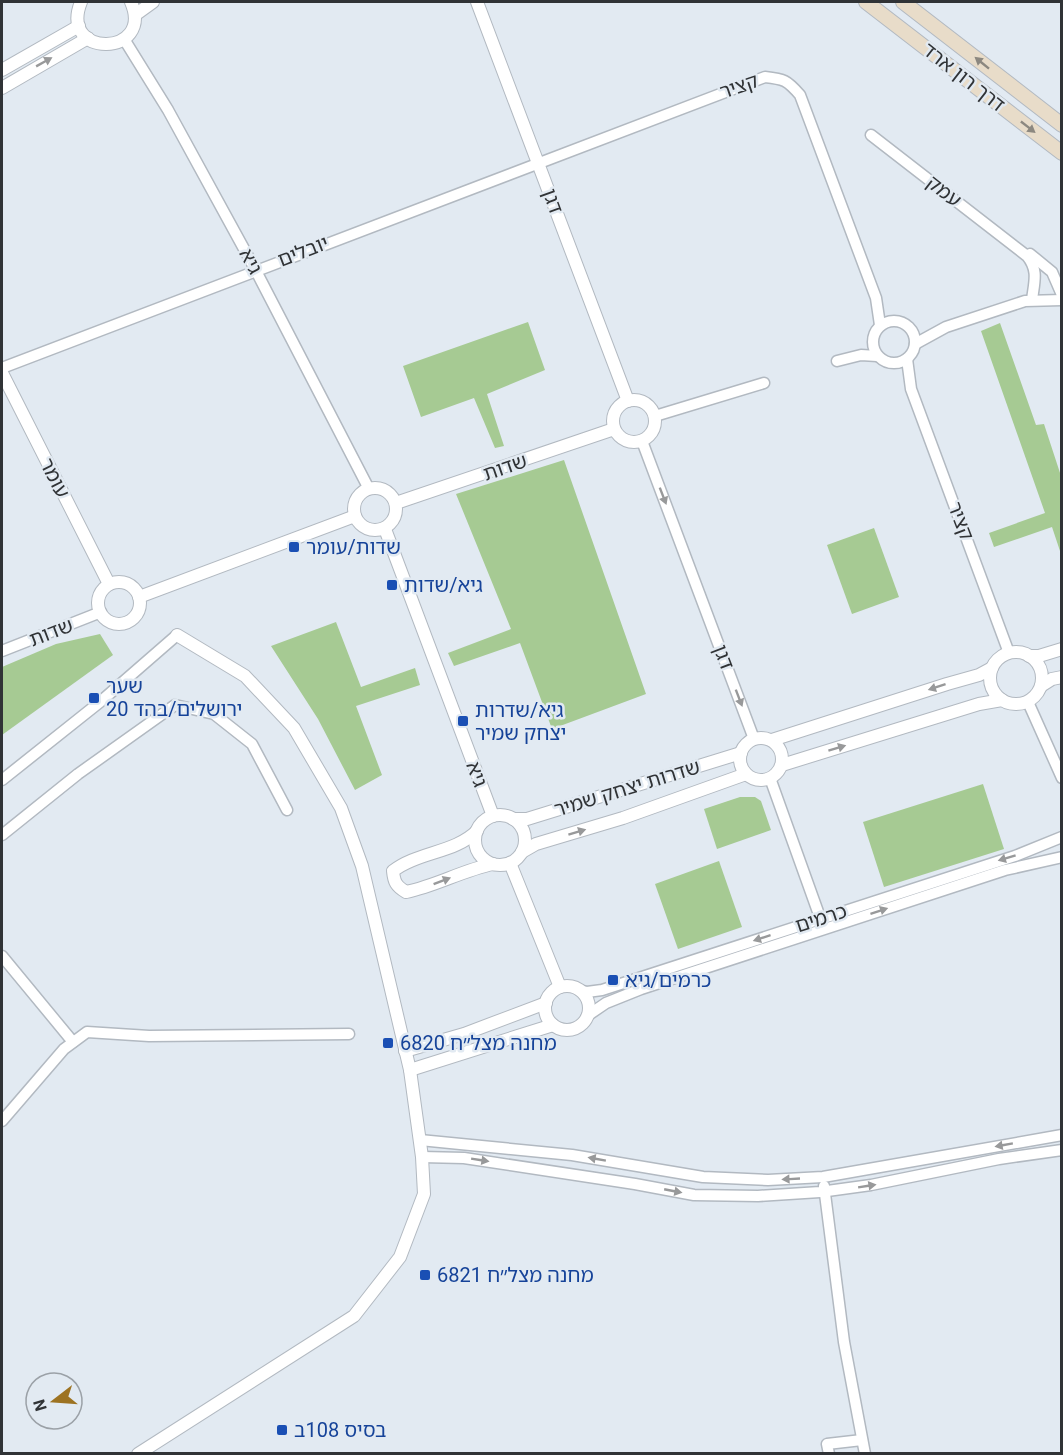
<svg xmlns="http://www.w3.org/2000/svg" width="1063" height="1455" viewBox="0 0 1063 1455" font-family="Roboto,'Noto Sans Hebrew',sans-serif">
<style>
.green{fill:#a6ca93}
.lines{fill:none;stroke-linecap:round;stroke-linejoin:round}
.minor-casing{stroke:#b2b9c1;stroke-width:13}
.tertiary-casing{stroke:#b2b9c1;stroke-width:14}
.secondary-casing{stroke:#b2b9c1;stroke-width:16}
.minor{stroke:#fff;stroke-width:10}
.tertiary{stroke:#fff;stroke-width:12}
.secondary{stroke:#e8dcc9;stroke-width:14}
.oneway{fill:#98999a}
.oneway2{fill:#8c8880}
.transit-dot{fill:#1a4fb4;stroke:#e2eaf2;stroke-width:2}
.labels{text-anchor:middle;stroke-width:5;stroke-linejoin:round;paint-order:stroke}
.street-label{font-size:20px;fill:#303336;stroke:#e2eaf2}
.transit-label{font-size:20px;fill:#164399;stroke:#e2eaf2;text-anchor:start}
</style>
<rect width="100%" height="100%" fill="#e2eaf2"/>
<g class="green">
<polygon points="528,322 545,370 487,394 504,446 495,448 474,398 421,417 403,366"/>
<polygon points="1000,323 1036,425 1044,424 1061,476 1061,554 1052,527 994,547 989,533 1045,513 981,331"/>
<polygon points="564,460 646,694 552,729 520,643 454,666 448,653 511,629 456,494"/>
<polygon points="874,528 899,597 852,614 827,545"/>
<polygon points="336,622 361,687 415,668 420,685 356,706 382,775 355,790 318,719 271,646"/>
<polygon points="100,634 113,655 2,735 2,667 56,644"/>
<polygon points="983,784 1004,849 884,887 863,822"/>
<polygon points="740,797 755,797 761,801 771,830 717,849 704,809"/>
<polygon points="719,861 742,927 678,949 655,884"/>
</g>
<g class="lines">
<defs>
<g id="minor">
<polyline points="124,39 168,110 255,269 369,489"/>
<path d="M871 135 1027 256C1039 271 1034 282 1032 300"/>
<polyline points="1030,254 1052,272 1062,295"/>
<circle cx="894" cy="342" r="21"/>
<polyline points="915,344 946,327 1025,301 1062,300"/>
<polyline points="907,359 911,389 1009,653"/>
<polyline points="837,361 861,355 877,356"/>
<path d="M2 368 765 77C784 79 787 80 800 95L876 298 880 325"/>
<polyline points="655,416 764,383"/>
<polyline points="642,441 754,739"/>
<polyline points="2,651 101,612"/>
<polyline points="1028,702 1062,778"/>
<polyline points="770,778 822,923"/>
<polyline points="2,780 100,702 177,635"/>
<polyline points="2,835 78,774 175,705 214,714 252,744 287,810"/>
<polyline points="2,956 73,1042"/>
<polyline points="579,990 587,992 602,990 1015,856 1062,837"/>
<polyline points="587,1016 606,1003 641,989 1005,870 1062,857"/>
<polyline points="2,1121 64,1049 87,1032 149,1036 349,1034"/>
<polyline points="420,1140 572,1155 703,1177 768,1180 823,1177 1062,1135"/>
<polyline points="422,1157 464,1158 635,1184 694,1195 758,1196 820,1192 871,1185 999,1159 1062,1150"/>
<polyline points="824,1186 844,1342 865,1454"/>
<polyline points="829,1454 827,1444 862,1440"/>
</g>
<g id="tertiary">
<path d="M81 2C58 59 155 57 131 2"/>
<polyline points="477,2 628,401"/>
<polyline points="135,15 153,2"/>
<polyline points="2,70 79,26"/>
<polyline points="2,88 88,38"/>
<polyline points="2,373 109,584"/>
<circle cx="634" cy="421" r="21"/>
<circle cx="375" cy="509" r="21"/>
<polyline points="396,503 614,429"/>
<polyline points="385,529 493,816"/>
<circle cx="119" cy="603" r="21"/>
<polyline points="139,597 355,516"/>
<circle cx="1016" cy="678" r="26"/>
<polyline points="1029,656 1039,656 1062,649"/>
<polyline points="1041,686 1052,679 1062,677"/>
<circle cx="761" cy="759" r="21"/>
<polyline points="772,740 947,684 979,675 992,668"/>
<polyline points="782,765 979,704 1002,700"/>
<circle cx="500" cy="840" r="25"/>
<polyline points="513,819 527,819 741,753"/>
<path d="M477 831C455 853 417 852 393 871 394 882 396 886 406 892 436 886 463 870 493 864"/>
<polyline points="522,852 536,844 623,818 746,774"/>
<polyline points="510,863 560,987"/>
<circle cx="567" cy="1008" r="22"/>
<polyline points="405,1051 464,1034 546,1003"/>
<polyline points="410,1070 553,1025"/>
<polyline points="138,1454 354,1316 400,1257 424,1194 422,1157 410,1070 362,866 341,808 294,728 245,676 177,635"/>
</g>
<g id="secondary">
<polyline points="866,2 1062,153"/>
<polyline points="903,2 1062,125"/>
</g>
</defs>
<use href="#minor" class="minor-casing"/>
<use href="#tertiary" class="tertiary-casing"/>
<use href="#secondary" class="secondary-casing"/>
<use href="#minor" class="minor"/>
<use href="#tertiary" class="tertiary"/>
<use href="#secondary" class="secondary"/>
</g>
<defs><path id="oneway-solid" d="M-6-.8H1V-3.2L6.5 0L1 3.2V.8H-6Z" transform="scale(1.5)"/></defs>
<g class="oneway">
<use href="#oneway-solid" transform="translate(44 62) rotate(-29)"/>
<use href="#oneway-solid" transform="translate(663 496) rotate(69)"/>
<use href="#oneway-solid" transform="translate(937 687) rotate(162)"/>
<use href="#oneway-solid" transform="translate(739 698) rotate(69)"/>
<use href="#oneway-solid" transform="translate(837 748) rotate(-17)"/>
<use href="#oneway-solid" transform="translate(577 832) rotate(-17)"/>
<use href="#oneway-solid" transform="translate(1007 858) rotate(163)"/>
<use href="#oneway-solid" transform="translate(442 881) rotate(-21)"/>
<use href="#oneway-solid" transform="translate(879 911) rotate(-18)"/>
<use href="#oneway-solid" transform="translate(762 938) rotate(162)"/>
<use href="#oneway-solid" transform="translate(1004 1145) rotate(170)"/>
<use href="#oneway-solid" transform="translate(597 1159) rotate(-170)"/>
<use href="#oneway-solid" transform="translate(480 1160) rotate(9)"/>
<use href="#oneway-solid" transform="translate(791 1179) rotate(177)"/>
<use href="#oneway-solid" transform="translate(867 1186) rotate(-9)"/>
<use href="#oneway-solid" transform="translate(673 1191) rotate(11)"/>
</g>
<g class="oneway2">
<use href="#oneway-solid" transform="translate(982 63) rotate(-141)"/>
<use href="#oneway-solid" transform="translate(1028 127) rotate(38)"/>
</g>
<g class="transit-dot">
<rect x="288" y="541" width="12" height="12" rx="3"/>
<rect x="386" y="579" width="12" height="12" rx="3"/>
<rect x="88" y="692" width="12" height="12" rx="3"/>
<rect x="457" y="715" width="12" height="12" rx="3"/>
<rect x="607" y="974" width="12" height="12" rx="3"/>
<rect x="382" y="1037" width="12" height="12" rx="3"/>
<rect x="419" y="1269" width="12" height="12" rx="3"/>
<rect x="276" y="1424" width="12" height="12" rx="3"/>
</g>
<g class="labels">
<g class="street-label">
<text transform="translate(964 77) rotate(38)" y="7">דרך רון ארד</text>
<text transform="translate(739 86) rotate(-19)" y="7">קציר</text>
<text transform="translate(944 191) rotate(38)" y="7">עמק</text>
<text transform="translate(553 201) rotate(70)" y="7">דגן</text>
<text transform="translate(303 251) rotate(-21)" y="7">יובלים</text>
<text transform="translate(251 261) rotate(62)" y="7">גיא</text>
<text transform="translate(505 467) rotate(-19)" y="7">שדות</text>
<text transform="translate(55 478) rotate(63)" y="7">עומר</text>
<text transform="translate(961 521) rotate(69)" y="7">קציר</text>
<text transform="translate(51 632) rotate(-21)" y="7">שדות</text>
<text transform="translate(724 657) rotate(69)" y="7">דגן</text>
<text transform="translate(477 774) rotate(70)" y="7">גיא</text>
<text transform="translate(627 788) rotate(-17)" y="7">שדרות יצחק שמיר</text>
<text transform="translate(821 918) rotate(-18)" y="7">כרמים</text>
</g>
<g class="transit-label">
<text x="306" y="554">שדות/עומר</text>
<text x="404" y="592">גיא/שדות</text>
<text x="106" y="693">שער<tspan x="106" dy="23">ירושלים/בהד 20</tspan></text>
<text x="475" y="717">גיא/שדרות<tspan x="475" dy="23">יצחק שמיר</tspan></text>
<text x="625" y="987">כרמים/גיא</text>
<text x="400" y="1050">מחנה מצל״ח 6820</text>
<text x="437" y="1282">מחנה מצל״ח 6821</text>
<text x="294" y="1437">בסיס 108ב</text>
</g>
</g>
<rect width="1063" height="1455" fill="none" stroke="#303336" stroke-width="6"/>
<g transform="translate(54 1401) rotate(253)"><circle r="28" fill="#e2eaf2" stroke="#9ba1a7" stroke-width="1.5"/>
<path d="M0-4.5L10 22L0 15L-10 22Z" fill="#9d7322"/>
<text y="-9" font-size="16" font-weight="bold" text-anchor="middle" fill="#303336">N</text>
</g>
</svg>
